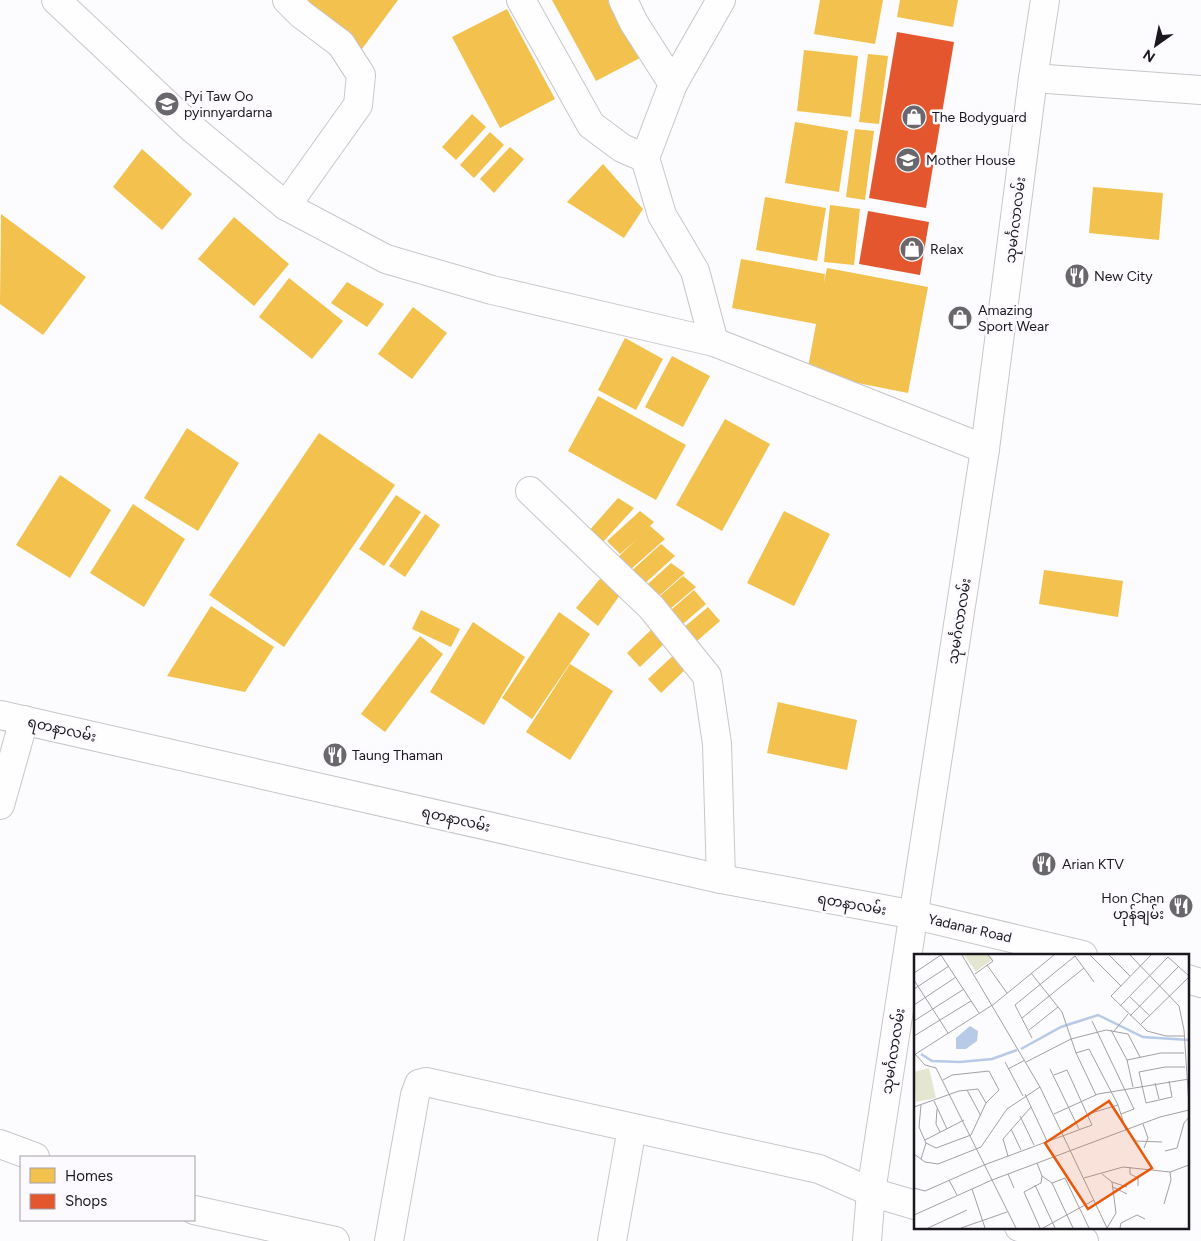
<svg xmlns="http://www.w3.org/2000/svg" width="1201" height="1241" viewBox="0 0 1201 1241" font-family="Figtree,'Noto Sans Myanmar',sans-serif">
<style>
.homes{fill:#f2c14e}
.shops{fill:#e4572e}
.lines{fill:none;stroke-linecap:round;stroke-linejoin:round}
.minor-casing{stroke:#c8c6ca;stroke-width:30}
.major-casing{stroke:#c8c6ca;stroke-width:30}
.minor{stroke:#fffeff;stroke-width:28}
.major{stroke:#fffeff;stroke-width:28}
.labels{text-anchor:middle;stroke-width:5;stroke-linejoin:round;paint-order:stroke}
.poi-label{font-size:14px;fill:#1b171e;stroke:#fcfafe;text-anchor:start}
.street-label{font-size:14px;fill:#1b171e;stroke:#fcfafe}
.inset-river{fill:none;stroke:#b7cae7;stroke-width:2.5}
.inset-road{fill:none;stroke:#a2a0a4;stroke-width:1}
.view{fill:#e8590c;fill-opacity:0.15;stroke:#e8590c;stroke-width:2.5}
.inset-edge{fill:none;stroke:#1b171e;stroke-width:2.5}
</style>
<rect width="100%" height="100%" fill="#fcfbfd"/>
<g class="homes">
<polygon points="304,0 398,0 359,53"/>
<polygon points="552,0 608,0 640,58 596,81"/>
<polygon points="820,0 883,0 875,44 814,34"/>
<polygon points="900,0 958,0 953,27 897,17"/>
<polygon points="507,9 555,99 500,128 452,37"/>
<polygon points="804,50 858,56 851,117 797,111"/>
<polygon points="868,54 888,56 879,124 859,122"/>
<polygon points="472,114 486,127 456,160 442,147"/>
<polygon points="795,122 848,131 839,192 785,183"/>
<polygon points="855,129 874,131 865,200 846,197"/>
<polygon points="490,132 504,145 474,178 460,165"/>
<polygon points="510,147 524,159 494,193 480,179"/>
<polygon points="142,149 192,194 162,230 113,187"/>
<polygon points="603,164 643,209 624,238 567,202"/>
<polygon points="1093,187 1163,193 1159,240 1089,233"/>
<polygon points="765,197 826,208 817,261 756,250"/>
<polygon points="830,205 860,209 854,265 824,262"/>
<polygon points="1,214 86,277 43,335 0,304"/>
<polygon points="234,217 289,264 254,306 198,259"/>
<polygon points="741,259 825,274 824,283 827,268 928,287 908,393 807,373 816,324 732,308"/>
<polygon points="289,278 343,321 312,359 259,317"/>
<polygon points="347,282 384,304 367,327 331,303"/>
<polygon points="413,307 447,333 412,379 378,354"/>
<polygon points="625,338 663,359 636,410 598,390"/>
<polygon points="672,356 710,376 683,427 645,407"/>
<polygon points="598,396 686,445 656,500 568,451"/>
<polygon points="725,419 770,444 722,531 676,505"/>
<polygon points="187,428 239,463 198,531 144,498"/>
<polygon points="319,433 395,485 284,647 209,595"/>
<polygon points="60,475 111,510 70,578 16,545"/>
<polygon points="396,495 421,512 384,566 359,549"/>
<polygon points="618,498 634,508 602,543 588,532"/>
<polygon points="133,504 185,539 144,607 90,573"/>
<polygon points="640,511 654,522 650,526 665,539 630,570 617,558 637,539 620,554 607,541"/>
<polygon points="784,511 830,534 794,606 747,583"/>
<polygon points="425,514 440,525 405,577 389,566"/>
<polygon points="661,544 675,556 641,587 627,575"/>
<polygon points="671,563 685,573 652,602 640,591"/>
<polygon points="1044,570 1123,581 1118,617 1039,604"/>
<polygon points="604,574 622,592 598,626 576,608"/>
<polygon points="683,576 696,587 664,614 652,603"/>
<polygon points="694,590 706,604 676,630 664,616"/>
<polygon points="211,606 274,647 245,692 167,676"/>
<polygon points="708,607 720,621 690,647 677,633"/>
<polygon points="421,610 460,629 451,647 412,629"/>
<polygon points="559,612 590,634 532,719 502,698"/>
<polygon points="473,622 525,657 484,725 430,692"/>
<polygon points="656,625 669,639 640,667 627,653"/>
<polygon points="420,636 443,654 385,732 361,714"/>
<polygon points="677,652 690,665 661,693 648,679"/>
<polygon points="570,664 613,691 570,760 526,732"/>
<polygon points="778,702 857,720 847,770 767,753"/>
</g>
<g class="shops">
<polygon points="897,32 954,42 926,208 869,198"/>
<polygon points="868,211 929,222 920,275 859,264"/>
</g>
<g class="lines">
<defs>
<g id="minor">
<polyline points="56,0 193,129 286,206 386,259 492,290 714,342 985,449"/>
<polyline points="521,0 591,125 622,148 645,158"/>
<polyline points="623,0 634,23 673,84"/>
<polyline points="1033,78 1201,90"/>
<polyline points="286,206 358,105 361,75 341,44 301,14 287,0"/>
<polyline points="714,342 695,271 662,215 645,158 673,84 721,0"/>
<polyline points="530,491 651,607 707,676 717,744 721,879"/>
<polyline points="0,805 24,720"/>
<polyline points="0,1144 35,1157"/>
<polyline points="194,1210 335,1241"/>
<polyline points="1019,1227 1084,1241"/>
<polyline points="389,1241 415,1095 419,1084 426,1082 819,1169 871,1192 915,1205"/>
<polyline points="612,1241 632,1128"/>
</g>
<g id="major">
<polyline points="0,715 721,879 915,915 1083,955"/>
<polyline points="1187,979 1201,983"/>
<polyline points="867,1241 871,1192 985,449 1033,78 1045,0"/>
</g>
</defs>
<use href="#minor" class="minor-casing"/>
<use href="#major" class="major-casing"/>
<use href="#minor" class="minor"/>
<use href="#major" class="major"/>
</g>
<defs>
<symbol id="school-disc" viewBox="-11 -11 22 22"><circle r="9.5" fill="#6a676c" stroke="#fcfafe"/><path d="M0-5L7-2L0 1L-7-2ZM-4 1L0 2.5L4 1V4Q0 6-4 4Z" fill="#fff"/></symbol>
<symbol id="shop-disc" viewBox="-11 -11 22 22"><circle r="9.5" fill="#6a676c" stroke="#fcfafe"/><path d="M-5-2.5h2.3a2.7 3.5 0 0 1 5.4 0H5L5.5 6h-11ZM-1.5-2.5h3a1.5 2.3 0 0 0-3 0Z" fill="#fff"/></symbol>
<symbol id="restaurant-disc" viewBox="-11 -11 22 22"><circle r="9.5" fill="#6a676c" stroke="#fcfafe"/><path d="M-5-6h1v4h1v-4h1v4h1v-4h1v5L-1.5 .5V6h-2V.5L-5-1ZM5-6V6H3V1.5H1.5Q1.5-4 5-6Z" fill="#fff"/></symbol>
</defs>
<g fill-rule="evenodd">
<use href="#school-disc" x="153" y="90" width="28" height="28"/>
<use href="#shop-disc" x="900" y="103" width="28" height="28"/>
<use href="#school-disc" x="894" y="146" width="28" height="28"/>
<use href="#shop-disc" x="898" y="235" width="28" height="28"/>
<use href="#restaurant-disc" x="1063" y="262" width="28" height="28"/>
<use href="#shop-disc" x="946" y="304" width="28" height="28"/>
<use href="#restaurant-disc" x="321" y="741" width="28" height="28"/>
<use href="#restaurant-disc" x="1030" y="850" width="28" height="28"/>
<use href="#restaurant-disc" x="1167" y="892" width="28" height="28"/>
</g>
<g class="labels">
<g class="poi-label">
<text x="184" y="101">Pyi Taw Oo<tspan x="184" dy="16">pyinnyardarna</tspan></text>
<text x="932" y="122">The Bodyguard</text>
<text x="926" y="165">Mother House</text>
<text x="930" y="254">Relax</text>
<text x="1094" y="281">New City</text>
<text x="978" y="315">Amazing<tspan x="978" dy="16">Sport Wear</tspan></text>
<text x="352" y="760">Taung Thaman</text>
<text x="1062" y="869">Arian KTV</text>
<text x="1164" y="903" text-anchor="end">Hon Chan<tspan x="1164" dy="16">ဟုန်ချမ်း</tspan></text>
</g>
<g class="street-label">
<text transform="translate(1015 220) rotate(-83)" y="5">သုမင်္ဂလာလမ်း</text>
<text transform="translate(959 621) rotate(-81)" y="5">သုမင်္ဂလာလမ်း</text>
<text transform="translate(62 729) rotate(13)" y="5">ရတနာလမ်း</text>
<text transform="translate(456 819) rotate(13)" y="5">ရတနာလမ်း</text>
<text transform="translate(852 904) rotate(10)" y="5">ရတနာလမ်း</text>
<text transform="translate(970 928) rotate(13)" y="5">Yadanar Road</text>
<text transform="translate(893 1051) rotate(-81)" y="5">သုမင်္ဂလာလမ်း</text>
</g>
</g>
<g transform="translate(914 954)">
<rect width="275" height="275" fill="#fcfbfd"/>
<path d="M50 1H75L79 5 62 17ZM15 114 22 144 2 148 0 118Z" fill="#e4e6cf"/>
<path d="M56 72 64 77 63 87 52 95H42V84Z" fill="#b7cae7"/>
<path class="inset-river" d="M107 95 147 73 184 61 229 83 275 86M7 100 18 107 46 108 78 105 103 96"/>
<path class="inset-road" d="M27 1 65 59M48 1 126 133 193 274M176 1 207 32M195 1 216 22M216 1 265 52 270 76 275 151M237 1 197 42 233 77 252 82H271M161 2 180 28M73 11 93 39M0 19 27 1M117 19 148 58 162 99 182 141M61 20 79 7 74 1M0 26 34 79M0 35 35 12M216 43 236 62M0 51 42 23M206 52 254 3 275 22M216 62 265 12M108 64 170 14M0 67 50 35M178 67 220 155 207 160M226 71 275 23M115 76 144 53M197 76 213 106 219 133M200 77 214 60M0 82 57 47M118 84 101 51 161 2M162 99 175 95 204 151 212 176M1 100 11 111 22 114 102 274M0 101 80 50 140 1M213 106 247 99H270M91 108 109 142M112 108 157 85 192 76 214 80 226 103M94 115 111 106M136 115 165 175M255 127 258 143 232 149 225 118 251 113H271M241 129 245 145M53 136 67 162M111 140 133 187M20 147 33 175M7 151 5 173 12 189 7 205M0 153 45 137 64 135 72 149M23 155 22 170 26 178M140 160 184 140 275 125M174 160 204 151M106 162 120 191M229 170 234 184 230 194M97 175 107 196M11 186 50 166M222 187 248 188M12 189 22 194 57 181 72 149 85 136 75 117 38 121 29 126M251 197 263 194 270 169 275 163M0 200 11 208 24 210 67 193 93 155 126 133M94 202 89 185 117 153M123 209 128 222 138 229 159 274M216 213V220L224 224V232M94 220 100 234M188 220 198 228 202 259 193 274M170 224 209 213 256 218 275 211M35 226 43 241M198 228 213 233M138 229 151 224 175 274M121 231 141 274M199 233 213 240M0 234 11 237 70 211 178 171 153 116 140 121M58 235 71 274M250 250 257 226 256 218M0 261 78 226 246 163 275 156M14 274 53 256M47 274 93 258M126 274 110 238 127 229 128 222M129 274 180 246M206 274 207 269 223 261 231 265"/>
<path class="view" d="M195 147 238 214 174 255 131 189Z"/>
<rect width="275" height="275" class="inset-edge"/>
</g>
<rect x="20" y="1156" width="175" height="65" fill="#fcfafe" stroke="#a29fa4"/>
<rect x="30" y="1168" width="25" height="15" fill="#f2c14e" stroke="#a29fa4"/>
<text x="65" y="1181" font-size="15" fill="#1b171e">Homes</text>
<rect x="30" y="1194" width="25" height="15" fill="#e4572e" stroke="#a29fa4"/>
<text x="65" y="1206" font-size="15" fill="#1b171e">Shops</text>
<g transform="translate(1156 45) rotate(213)" stroke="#fcfafe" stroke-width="4" paint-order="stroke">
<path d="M0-4L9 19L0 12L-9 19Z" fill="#1b171e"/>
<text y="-8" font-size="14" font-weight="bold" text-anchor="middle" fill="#1b171e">N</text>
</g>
</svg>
